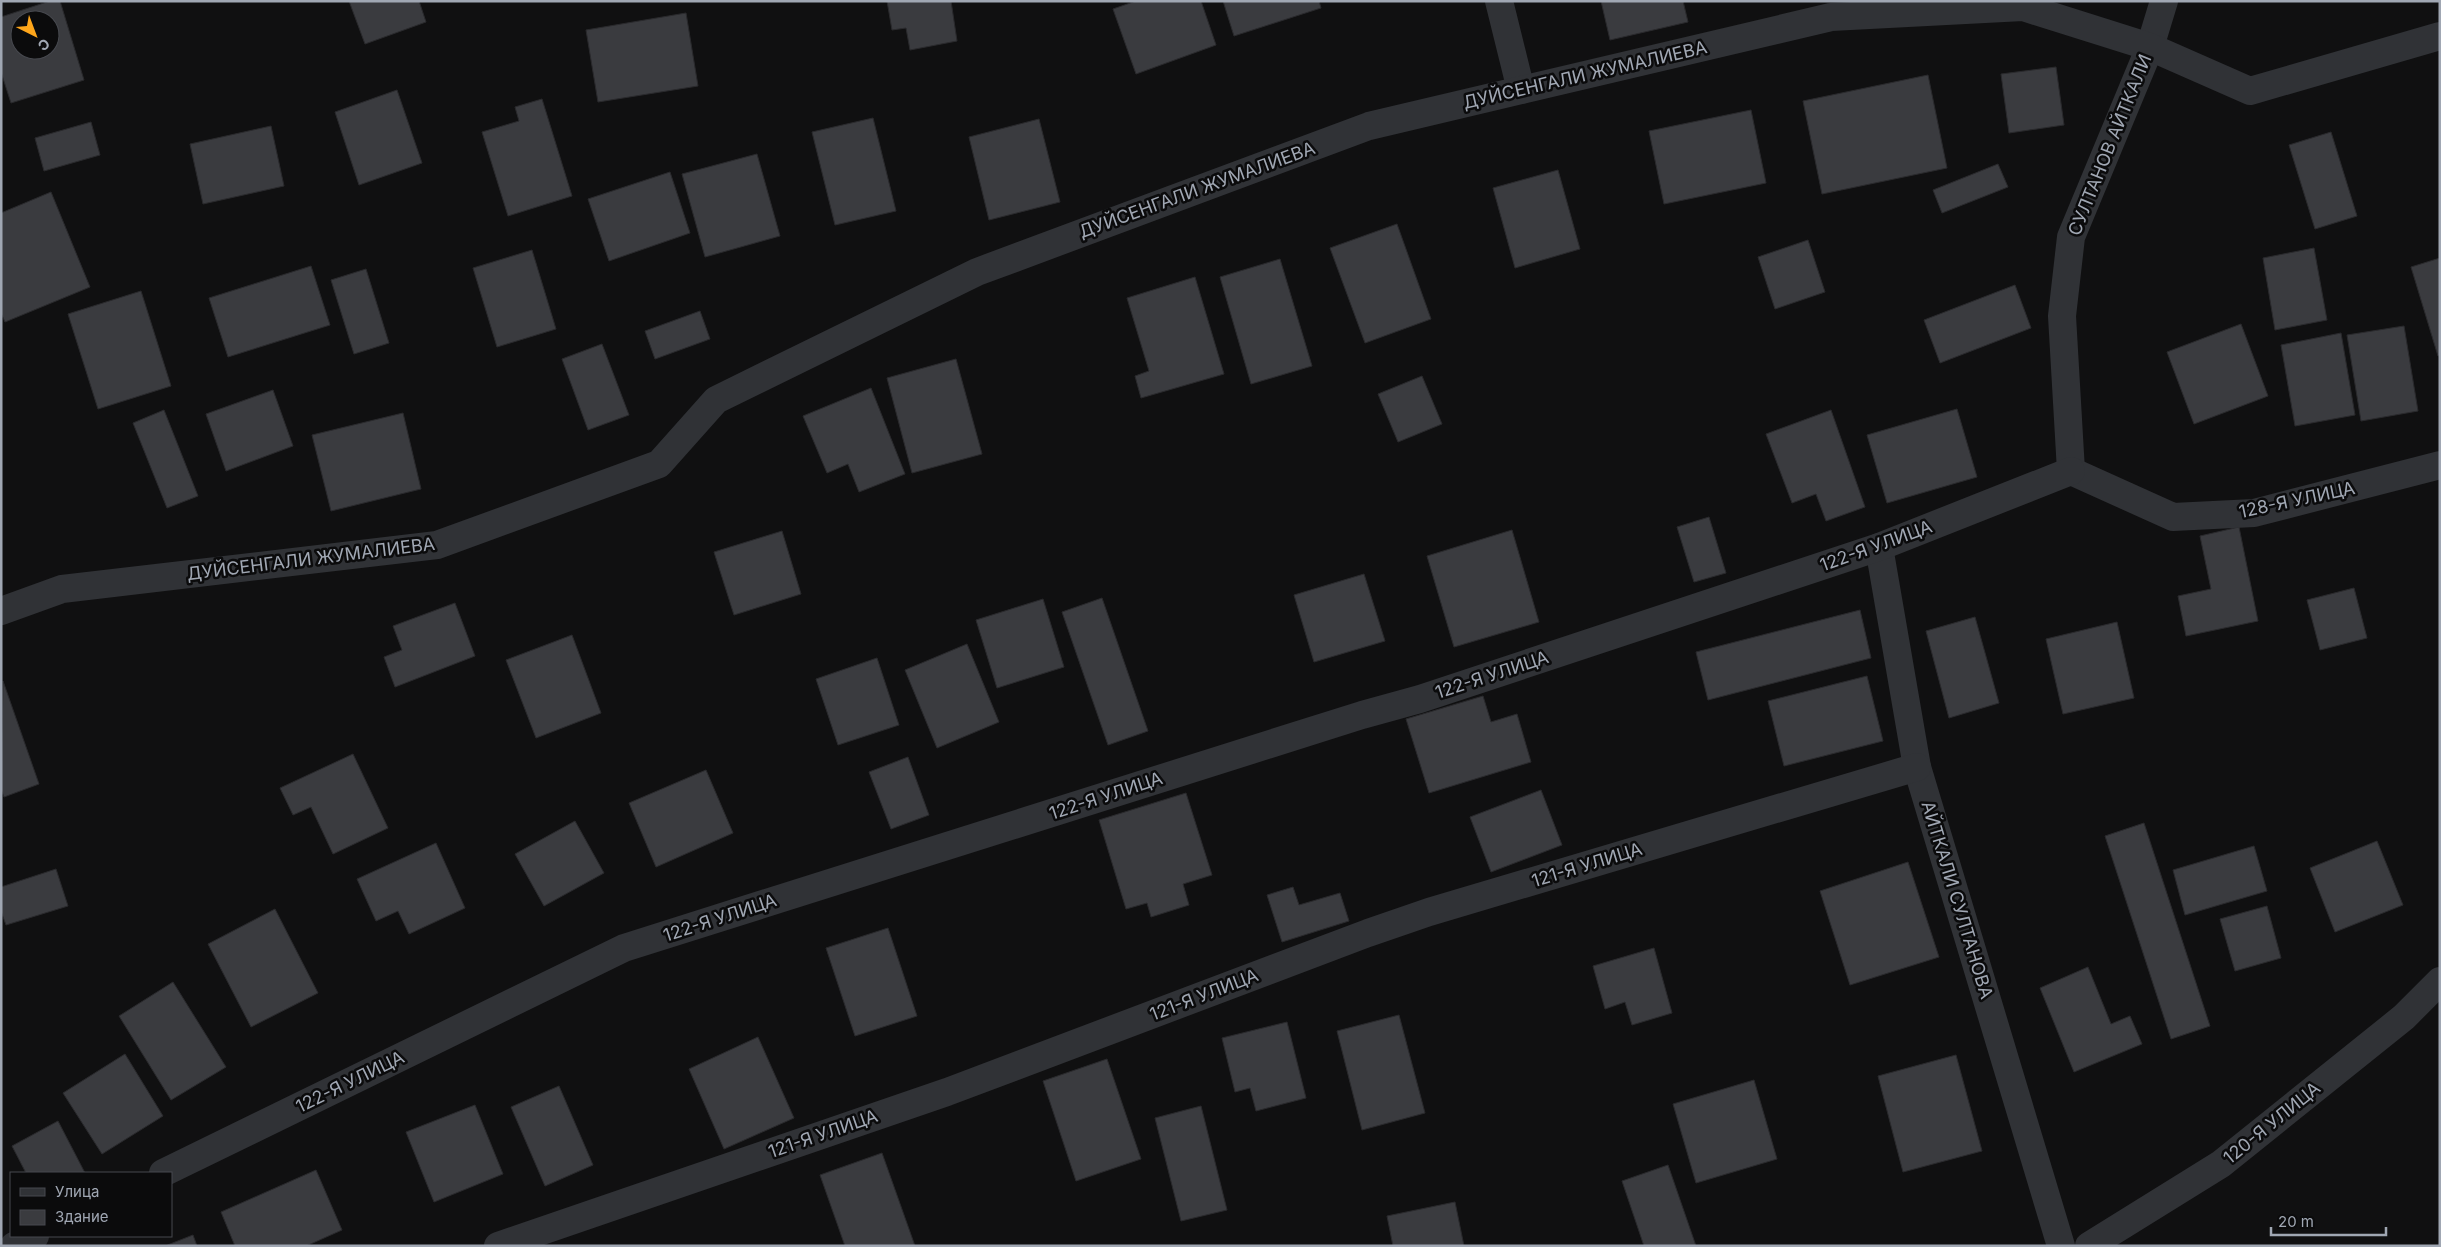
<svg xmlns="http://www.w3.org/2000/svg" width="2441" height="1247" viewBox="0 0 2441 1247" font-family="Inter,sans-serif">
<style>
.building{fill:#3a3b3f;stroke:#2a2a2d;fill-rule:evenodd}
.lines{fill:none;stroke-linecap:round;stroke-linejoin:round}
.minor{stroke:#303236;stroke-width:28}
.labels{text-anchor:middle;stroke-width:5;stroke-linejoin:round;paint-order:stroke}
.street-label{font-size:18px;fill:#a0a7b3;stroke:#0b0b0c}
</style>
<rect width="100%" height="100%" fill="#101011"/>
<g class="building">
<path d="M50 1H60L84 80 11 103 1 72V17ZM20 20H50V50H20Z"/>
<polygon points="349,1 419,1 426,22 365,44"/>
<polygon points="887,1 951,1 957,41 910,50 906,28 892,30"/>
<polygon points="1136,1 1201,1 1216,45 1136,74 1113,9"/>
<polygon points="1223,1 1319,1 1321,8 1234,36"/>
<polygon points="1601,1 1683,1 1688,22 1610,40"/>
<polygon points="686,13 698,86 598,102 586,30"/>
<polygon points="2056,67 2064,125 2009,133 2001,74"/>
<polygon points="1928,75 1947,168 1822,194 1803,101"/>
<polygon points="397,90 422,163 359,185 335,112"/>
<polygon points="542,99 572,196 508,216 482,132 519,121 515,107"/>
<polygon points="1751,110 1766,183 1664,204 1649,131"/>
<polygon points="873,118 896,211 835,225 812,132"/>
<polygon points="1039,119 1060,202 989,220 969,137"/>
<polygon points="91,122 100,155 44,171 35,138"/>
<polygon points="271,126 284,186 203,204 190,144"/>
<polygon points="2331,132 2357,216 2315,229 2289,145"/>
<polygon points="757,154 780,236 705,257 682,174"/>
<polygon points="1998,164 2008,187 1942,213 1933,190"/>
<polygon points="1558,170 1580,249 1515,268 1493,188"/>
<polygon points="670,172 690,233 609,261 588,199"/>
<polygon points="51,192 90,287 5,322 1,313 1,213"/>
<polygon points="1397,224 1431,319 1365,343 1330,248"/>
<polygon points="1808,240 1825,292 1775,309 1758,257"/>
<polygon points="2314,248 2327,320 2275,330 2263,258"/>
<polygon points="532,250 556,329 497,347 473,268"/>
<polygon points="2440,258 2440,355 2438,356 2411,267"/>
<polygon points="1280,259 1312,366 1251,384 1220,277"/>
<polygon points="311,266 330,325 228,357 209,298"/>
<polygon points="366,269 389,343 354,354 331,280"/>
<polygon points="1195,277 1224,374 1141,398 1135,376 1149,371 1127,298"/>
<polygon points="2015,285 2031,328 1940,363 1924,320"/>
<polygon points="141,291 171,386 98,409 68,314"/>
<polygon points="700,311 710,339 655,359 645,331"/>
<polygon points="2241,324 2268,396 2194,424 2167,352"/>
<polygon points="2404,326 2418,411 2361,421 2347,335"/>
<polygon points="2341,333 2355,415 2295,426 2281,345"/>
<polygon points="602,344 629,415 588,430 562,359"/>
<polygon points="956,359 982,454 912,473 887,378"/>
<polygon points="1422,376 1442,424 1398,442 1378,394"/>
<polygon points="871,388 905,474 859,492 848,464 827,473 803,416"/>
<polygon points="273,390 293,446 226,471 206,414"/>
<polygon points="1957,409 1977,477 1887,503 1867,435"/>
<polygon points="164,410 198,496 167,508 133,423"/>
<polygon points="1831,410 1865,507 1826,521 1816,494 1792,503 1766,434"/>
<polygon points="403,413 421,489 331,511 312,435"/>
<polygon points="1709,517 1726,573 1694,582 1677,527"/>
<polygon points="2239,527 2258,621 2186,636 2178,596 2211,589 2200,536"/>
<polygon points="1512,530 1539,622 1454,647 1427,556"/>
<polygon points="782,531 801,594 734,615 714,552"/>
<polygon points="1364,574 1385,641 1314,662 1294,595"/>
<polygon points="2354,588 2367,638 2320,650 2307,600"/>
<polygon points="1102,598 1148,731 1108,745 1062,612"/>
<polygon points="1043,599 1064,667 997,688 976,620"/>
<polygon points="455,603 475,656 395,687 384,657 402,650 393,626"/>
<polygon points="1860,610 1871,658 1708,700 1696,652"/>
<polygon points="1975,617 1999,703 1949,718 1926,631"/>
<polygon points="2117,622 2134,698 2063,714 2046,639"/>
<polygon points="572,635 601,713 536,738 506,660"/>
<polygon points="967,644 999,722 937,748 905,670"/>
<polygon points="877,658 899,725 838,745 816,679"/>
<polygon points="1867,676 1883,741 1784,766 1768,701"/>
<polygon points="3,681 39,784 4,797 1,789"/>
<polygon points="1483,696 1491,722 1517,714 1531,762 1429,793 1406,719"/>
<polygon points="353,754 388,828 333,854 311,807 293,815 280,788"/>
<polygon points="908,757 929,815 891,829 869,772"/>
<polygon points="706,770 733,833 656,867 629,803"/>
<polygon points="1541,790 1562,845 1491,872 1470,817"/>
<polygon points="1186,793 1212,875 1183,884 1189,905 1151,917 1147,903 1126,909 1099,820"/>
<polygon points="575,821 604,873 544,906 515,854"/>
<polygon points="2144,823 2210,1026 2171,1039 2105,836"/>
<polygon points="2377,841 2403,905 2335,932 2310,868"/>
<polygon points="436,843 465,908 409,934 398,911 376,921 357,879"/>
<polygon points="2254,846 2267,891 2185,915 2173,870"/>
<polygon points="1908,862 1939,957 1850,985 1820,891"/>
<polygon points="56,869 68,906 6,925 1,911 1,887"/>
<polygon points="1293,887 1299,905 1340,893 1349,921 1282,942 1267,895"/>
<polygon points="2267,906 2281,958 2235,971 2220,919"/>
<polygon points="275,909 318,993 251,1027 208,944"/>
<polygon points="888,928 917,1016 855,1036 826,948"/>
<polygon points="1654,948 1672,1013 1632,1025 1625,1002 1605,1009 1593,966"/>
<polygon points="2088,967 2111,1024 2130,1016 2142,1044 2074,1072 2040,988"/>
<polygon points="173,982 226,1067 171,1100 119,1016"/>
<polygon points="1399,1015 1425,1113 1362,1130 1337,1031"/>
<polygon points="1287,1022 1306,1098 1256,1111 1250,1088 1235,1092 1222,1038"/>
<polygon points="758,1037 794,1118 724,1149 689,1069"/>
<polygon points="125,1054 163,1116 102,1154 63,1093"/>
<polygon points="1956,1055 1982,1151 1903,1172 1878,1076"/>
<polygon points="1107,1059 1141,1159 1076,1181 1043,1081"/>
<polygon points="1754,1080 1777,1159 1696,1183 1673,1104"/>
<polygon points="559,1086 593,1165 545,1186 511,1107"/>
<polygon points="475,1105 503,1174 434,1202 406,1132"/>
<polygon points="1201,1106 1227,1210 1181,1221 1155,1118"/>
<polygon points="58,1121 85,1173 26,1173 12,1146"/>
<polygon points="882,1153 915,1246 845,1246 820,1175"/>
<polygon points="1668,1165 1696,1246 1644,1246 1622,1181"/>
<polygon points="316,1170 342,1230 306,1246 235,1246 221,1212"/>
<polygon points="1455,1202 1464,1246 1393,1246 1387,1216"/>
<polygon points="193,1235 197,1246 165,1246"/>
</g>
<g class="lines">
<g class="minor">
<polyline points="1499,1 1521,90"/>
<polyline points="2071,471 2062,316 2071,237 2150,47 2164,1"/>
<polyline points="2071,471 2173,517 2254,513 2440,465"/>
<polyline points="1879,547 1917,767 2061,1246"/>
<polyline points="1,611 62,589 437,545 659,464 716,400 977,272 1369,126 1831,17 2023,7 2150,47 2250,91 2440,36"/>
<polyline points="163,1173 624,948 1362,715 1420,699 1879,547 2071,471"/>
<polyline points="14,1246 35,1236"/>
<polyline points="498,1246 947,1092 1368,933 1429,912 1917,767"/>
<polyline points="2089,1246 2221,1164 2404,1017 2440,981"/>
</g>
</g>
<g class="labels">
<g class="street-label">
<text transform="translate(1585 75) rotate(-13)" y="6">ДУЙСЕНГАЛИ ЖУМАЛИЕВА</text>
<text transform="translate(2110 145) rotate(-68)" y="6">СУЛТАНОВ АЙТКАЛИ</text>
<text transform="translate(1197 190) rotate(-20)" y="6">ДУЙСЕНГАЛИ ЖУМАЛИЕВА</text>
<text transform="translate(2297 500) rotate(-12)" y="6">128-Я УЛИЦА</text>
<text transform="translate(1876 546) rotate(-20)" y="6">122-Я УЛИЦА</text>
<text transform="translate(311 559) rotate(-7)" y="6">ДУЙСЕНГАЛИ ЖУМАЛИЕВА</text>
<text transform="translate(1492 675) rotate(-18)" y="6">122-Я УЛИЦА</text>
<text transform="translate(1106 796) rotate(-18)" y="6">122-Я УЛИЦА</text>
<text transform="translate(1587 865) rotate(-17)" y="6">121-Я УЛИЦА</text>
<text transform="translate(1957 900) rotate(73)" y="6">АЙТКАЛИ СУЛТАНОВА</text>
<text transform="translate(720 918) rotate(-18)" y="6">122-Я УЛИЦА</text>
<text transform="translate(1204 995) rotate(-21)" y="6">121-Я УЛИЦА</text>
<text transform="translate(350 1082) rotate(-26)" y="6">122-Я УЛИЦА</text>
<text transform="translate(2272 1123) rotate(-39)" y="6">120-Я УЛИЦА</text>
<text transform="translate(823 1134) rotate(-19)" y="6">121-Я УЛИЦА</text>
</g>
</g>
<rect width="2441" height="1247" fill="none" stroke="#a0a7b3" stroke-width="5"/>
<rect x="10" y="1172" width="162" height="65" fill="#0b0b0c" stroke="#47494f"/>
<rect x="20" y="1188" width="25" height="8" fill="#303236" stroke="#47494f"/>
<text x="55" y="1197" font-size="15" fill="#a0a7b3">Улица</text>
<rect x="20" y="1210" width="25" height="15" fill="#3a3b3f" stroke="#47494f"/>
<text x="55" y="1222" font-size="15" fill="#a0a7b3">Здание</text>
<g transform="translate(35 35) rotate(138)"><circle r="24" fill="#0b0b0c" stroke="#47494f"/>
<path d="M0-4L9 19L0 12L-9 19Z" fill="#fea61b"/>
<text y="-8" font-size="14" font-weight="bold" text-anchor="middle" fill="#a0a7b3">С</text>
</g>
<path d="M2271 1227v8h115v-8" fill="none" stroke="#a0a7b3" stroke-width="2.5"/>
<text x="2278" y="1227" font-size="15" fill="#a0a7b3" stroke="#0b0b0c" stroke-width="4" paint-order="stroke">20 m</text>
</svg>
